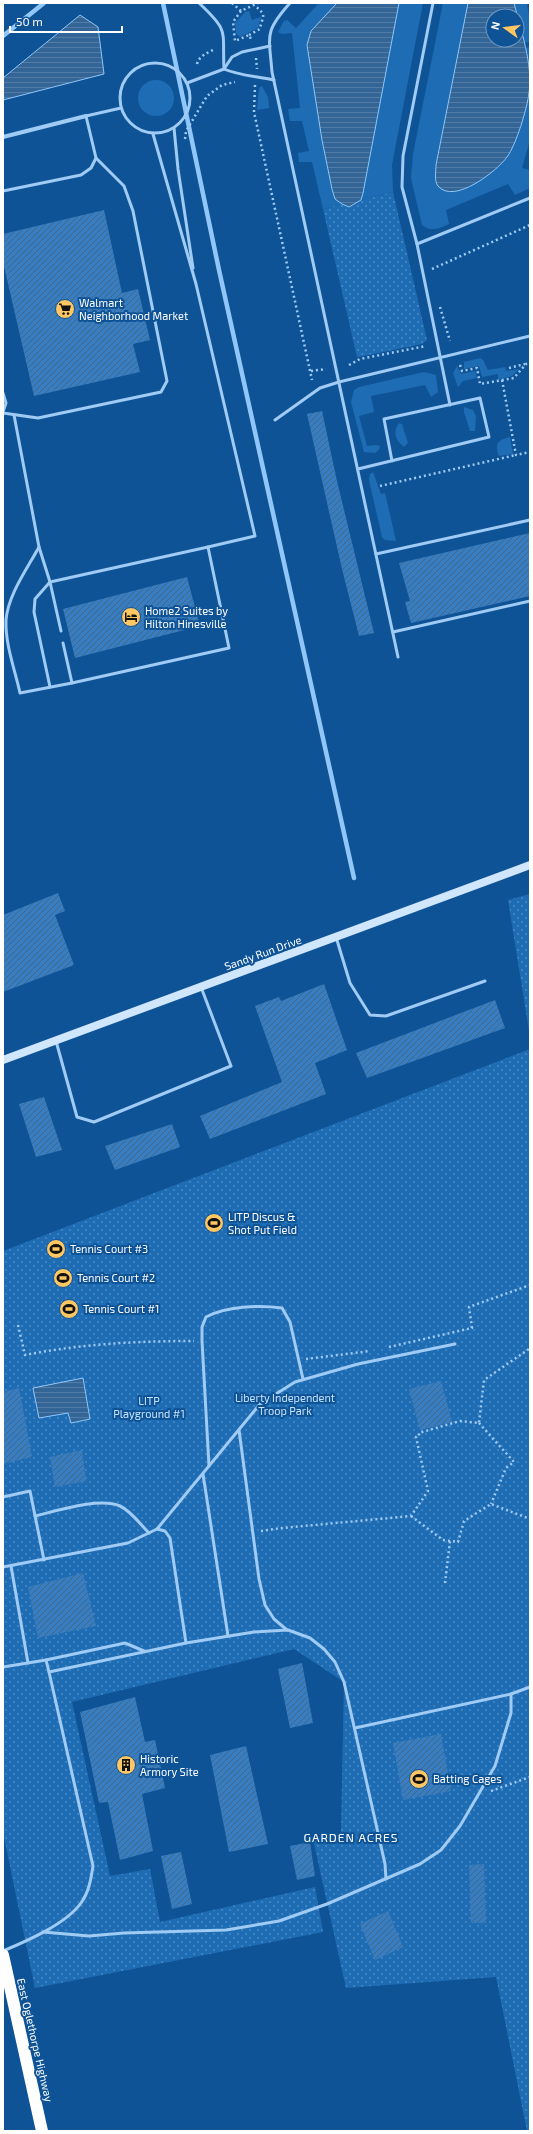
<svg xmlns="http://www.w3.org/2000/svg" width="533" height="2134" viewBox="0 0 533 2134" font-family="'Exo 2',sans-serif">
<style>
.green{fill:#1e6cb4}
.park{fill:url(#park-dots)}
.water{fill:url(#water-rules);stroke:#90c7f8;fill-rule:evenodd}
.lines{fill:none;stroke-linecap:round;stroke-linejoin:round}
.stream{stroke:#90c7f8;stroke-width:4.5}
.building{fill:url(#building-hatch)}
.path{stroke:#9fcbf4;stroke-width:2.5;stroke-dasharray:2 3;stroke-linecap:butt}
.lane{stroke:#9fcbf4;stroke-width:3}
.street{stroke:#9fcbf4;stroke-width:4}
.secondary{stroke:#cfe6fd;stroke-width:8}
.highway{stroke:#fff;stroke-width:12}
.labels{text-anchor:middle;stroke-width:4;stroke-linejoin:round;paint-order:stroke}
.poi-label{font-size:11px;fill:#fff;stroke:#0f5397;text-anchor:start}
.street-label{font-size:11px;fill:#fff;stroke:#0f5397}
.park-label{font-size:11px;fill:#c7e4fe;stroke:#0f5397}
.neighbourhood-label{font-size:12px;letter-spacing:1px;fill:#fff;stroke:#0f5397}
</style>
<defs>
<pattern id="park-dots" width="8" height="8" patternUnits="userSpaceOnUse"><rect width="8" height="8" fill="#1e6cb4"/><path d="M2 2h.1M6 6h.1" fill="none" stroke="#4b89c3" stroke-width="1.8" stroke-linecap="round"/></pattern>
<pattern id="water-rules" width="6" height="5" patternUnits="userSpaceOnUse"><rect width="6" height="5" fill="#336596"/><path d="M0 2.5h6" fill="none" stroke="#527ca6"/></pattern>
<pattern id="building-hatch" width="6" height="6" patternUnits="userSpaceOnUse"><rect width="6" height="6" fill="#387dbf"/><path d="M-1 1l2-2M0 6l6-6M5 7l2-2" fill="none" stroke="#41678b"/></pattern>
</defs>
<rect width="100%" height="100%" fill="#0f5397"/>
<g class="green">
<polygon points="319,3 337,3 307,45 322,140 332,189 335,199 342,204 323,209 312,162 299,162 298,153 309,151 302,121 290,121 288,109 300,108 292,33 282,34 278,32 284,21 287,20 296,28"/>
<polygon points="399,3 423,3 395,149 392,165 393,192 361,200"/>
<path d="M443 3H468L436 164C436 180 435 193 456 191L527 58 524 48 530 47V140L522 168 530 170V188L515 195 508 184 446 210 449 224C438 229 432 232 422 225L411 178 413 154Z"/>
<polygon points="514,3 530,3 527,5 530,19 530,42 523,43"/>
<polygon points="249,11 252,20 261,17 258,28 240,37 236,33 235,23 245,12"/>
<circle cx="156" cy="98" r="18"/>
<polygon points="262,86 268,97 269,108 257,110 259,88"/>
<polygon points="480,358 483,360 488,370 505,367 506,371 519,369 512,376 498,380 498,374 482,377 479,366 464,369 464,362"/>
<polygon points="457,366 461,374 475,371 477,378 463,381 458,387 453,373"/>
<polygon points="424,372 436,375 438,392 431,397 425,385 371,396 374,412 359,416 367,446 376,445 380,446 379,450 375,453 364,452 351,402 354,390 359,387"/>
<polygon points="464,407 473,410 476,416 475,431 470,431 464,412"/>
<path d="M399 423 402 424 408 443 404 447C396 441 392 432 399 423Z"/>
<path d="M510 437 513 454 499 456C494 443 498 440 510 437Z"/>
<polygon points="373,472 381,494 385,493 396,541 385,540 382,537 369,480 370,474"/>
</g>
<g class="park">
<polygon points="393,192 427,340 422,344 359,357 357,357 323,209 342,204 349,207 361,200"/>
<polygon points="530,894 530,1037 508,900"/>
<polygon points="530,1049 530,2131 527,2131 496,1977 346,1988 313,1839 341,1833 344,1682 294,1649 72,1702 110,1876 150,1869 160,1922 315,1887 323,1932 35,1988 3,1832 3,1251"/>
</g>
<g class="water">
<polygon points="337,3 399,3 363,193 361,200 349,207 342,204 335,199 332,189 322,140 307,45 311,31"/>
<path d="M468 3H514C521 31 533 64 529 93 527 109 516 145 507 157 497 171 454 205 438 186 434 181 436 171 436 165ZM493 16H517V40H493Z"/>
<polygon points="80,15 98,27 104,74 3,100 3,78"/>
<polygon points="83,1378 90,1419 71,1423 68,1413 39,1418 33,1388"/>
</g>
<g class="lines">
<g class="stream">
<polyline points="163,3 219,270 354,878"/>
<polyline points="3,36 44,3"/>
</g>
</g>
<g class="building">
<polygon points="104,210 122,293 138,289 150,340 133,344 140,372 34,396 3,262 3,234"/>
<polygon points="322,411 337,481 374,633 359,636 342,569 307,414"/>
<polygon points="530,533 530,596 411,623 405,602 410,601 399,563"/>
<polygon points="187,577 200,626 75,658 63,609"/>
<polygon points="58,893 65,911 55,915 74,965 3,992 3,915"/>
<polygon points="324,984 347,1050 315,1063 326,1094 210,1139 200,1116 282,1082 255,1006 279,997 281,1001"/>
<polygon points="495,1000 505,1028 367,1078 356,1053"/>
<polygon points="44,1097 62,1150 36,1157 19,1104"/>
<polygon points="172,1124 180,1147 115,1170 105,1146"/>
<polygon points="441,1381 452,1422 420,1430 409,1389"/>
<polygon points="19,1388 32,1457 3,1464 3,1392"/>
<polygon points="82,1450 86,1481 55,1487 50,1457"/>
<polygon points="83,1573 96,1626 38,1638 28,1587"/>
<polygon points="302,1663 313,1723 290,1728 278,1669"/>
<polygon points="135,1697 145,1742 155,1740 165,1788 142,1794 153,1851 120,1860 108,1802 99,1803 80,1712"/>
<polygon points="441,1734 451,1791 403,1800 393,1743"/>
<polygon points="246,1746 268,1844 229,1852 210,1755"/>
<polygon points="310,1842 315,1876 297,1880 290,1846"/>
<polygon points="181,1852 192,1904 172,1909 161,1856"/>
<polygon points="484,1864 486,1923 471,1923 469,1865"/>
<polygon points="388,1911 403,1947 375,1960 360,1924"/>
</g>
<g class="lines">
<g class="path">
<polyline points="232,3 241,11 258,3"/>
<polyline points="241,11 233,22 235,41 249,35 252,41"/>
<path d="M249 35 260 29C262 16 268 16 255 6"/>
<polyline points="256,58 257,69"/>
<path d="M197 64C199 56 207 53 215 49"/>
<polyline points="255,85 254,112 312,380"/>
<polyline points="185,139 186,131 207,96 222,85 235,82"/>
<polyline points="432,269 530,225"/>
<polyline points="440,307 450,341"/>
<polyline points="349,365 360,359 426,346"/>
<polyline points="460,365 462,371 477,368 480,384 514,378 526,364 530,363"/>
<polyline points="509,368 525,364"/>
<polyline points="311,371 326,369"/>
<polyline points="502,380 516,455 530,452"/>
<polyline points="380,486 516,455"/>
<path d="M18 1325 25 1355C81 1344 137 1341 194 1341"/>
<polyline points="389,1347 472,1328 469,1307 530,1285"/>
<polyline points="306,1359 370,1351"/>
<polyline points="479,1423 514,1462 506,1468 491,1504"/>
<polyline points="411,1516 443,1540 458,1542 464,1521 491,1504 530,1519"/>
<polyline points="261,1531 282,1528 411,1516 428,1491 416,1437 419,1436 419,1433 460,1421 479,1423 484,1380 529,1349"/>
<polyline points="445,1583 450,1541"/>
<polyline points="491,1791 530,1777"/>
</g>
<g class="lane">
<path d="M199 3C230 32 222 30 224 69"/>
<path d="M290 3C264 32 269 35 272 72L398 657"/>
<polyline points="433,3 403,156 402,187 417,244 450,405"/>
<circle cx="155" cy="98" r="35"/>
<path d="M224 69C240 76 257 76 274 80"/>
<polyline points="187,83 224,69 232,57 242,52 270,46"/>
<polyline points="174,128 178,169 193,268"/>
<polyline points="153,134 196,284 255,536 208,547"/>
<polyline points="3,191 81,175 91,168 96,158 86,116 121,108"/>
<polyline points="417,244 530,198"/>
<polyline points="3,393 6,403 3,412"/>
<polyline points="3,413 38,418 161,392 167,381 133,211 124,186 96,158"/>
<polyline points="14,415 39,547 50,582 61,631"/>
<polyline points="275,420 320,388 339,382 530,336"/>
<polyline points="358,469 489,437 480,398 384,419 392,461"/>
<path d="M39 547C27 569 8 595 6 620 5 644 15 670 20 693L72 683"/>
<polyline points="376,554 530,520"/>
<polyline points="393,632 530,601"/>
<polyline points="50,687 34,612 35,599 50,582 208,547 229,648 72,683 63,643"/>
<polyline points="336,937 350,983 370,1015 386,1016 485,981"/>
<polyline points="56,1041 77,1117 94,1122 231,1066 201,987"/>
<polyline points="239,1430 259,1579 265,1605 274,1619 287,1630"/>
<path d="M209 1466 202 1341V1327L206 1317C226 1306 259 1305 282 1308L290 1322 303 1379"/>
<polyline points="203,1474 228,1636"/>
<polyline points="3,1497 30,1491 44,1560"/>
<path d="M35 1516C56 1511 99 1497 120 1506 131 1511 140 1524 149 1533"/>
<polyline points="157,1529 165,1531 170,1538 186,1643"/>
<polyline points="11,1566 28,1663"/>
<polyline points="3,1567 128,1543 157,1529 260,1404 295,1382 358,1364 455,1344"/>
<polyline points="46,1660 125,1643 144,1651"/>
<polyline points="3,1667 46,1660 49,1672 186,1643 254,1632 288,1630 310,1638 324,1649 335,1662 344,1682 385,1864 386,1879"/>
<polyline points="355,1728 511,1694 530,1687"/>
<polyline points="43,1932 89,1936 124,1933 226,1930 279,1921 327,1904 420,1864 441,1850 460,1826 495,1766 511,1713 511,1694"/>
<path d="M3 1951C27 1941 66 1924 81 1903 89 1892 91 1879 93 1866L49 1672"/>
</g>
<polyline class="street" points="3,137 86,116"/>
<polyline class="secondary" points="3,1060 530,865"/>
<polyline class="highway" points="3,1955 42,2131"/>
</g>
<defs>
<symbol id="supermarket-disc" viewBox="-11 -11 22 22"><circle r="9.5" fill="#ffc762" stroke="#0f5397"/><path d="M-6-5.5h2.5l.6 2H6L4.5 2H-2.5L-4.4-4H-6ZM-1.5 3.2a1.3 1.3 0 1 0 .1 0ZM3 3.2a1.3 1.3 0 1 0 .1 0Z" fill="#111"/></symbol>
<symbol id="hotel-disc" viewBox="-11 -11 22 22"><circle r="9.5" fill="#ffc762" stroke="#0f5397"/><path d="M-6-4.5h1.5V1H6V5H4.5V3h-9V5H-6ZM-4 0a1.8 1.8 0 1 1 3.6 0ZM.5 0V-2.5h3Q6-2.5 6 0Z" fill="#111"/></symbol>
<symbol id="stadium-disc" viewBox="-11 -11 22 22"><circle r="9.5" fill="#ffc762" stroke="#0f5397"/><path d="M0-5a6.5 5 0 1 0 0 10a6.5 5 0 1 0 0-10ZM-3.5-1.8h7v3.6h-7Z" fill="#111"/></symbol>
<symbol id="building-disc" viewBox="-11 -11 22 22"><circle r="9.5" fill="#ffc762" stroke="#0f5397"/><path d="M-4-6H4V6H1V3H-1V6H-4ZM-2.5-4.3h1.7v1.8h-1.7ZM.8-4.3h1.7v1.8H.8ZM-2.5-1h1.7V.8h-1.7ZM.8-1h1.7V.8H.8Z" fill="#111"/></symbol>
</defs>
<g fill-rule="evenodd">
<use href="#supermarket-disc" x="54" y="298" width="22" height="22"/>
<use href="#hotel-disc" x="120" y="606" width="22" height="22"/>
<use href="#stadium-disc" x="203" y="1212" width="22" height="22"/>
<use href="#stadium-disc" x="45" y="1238" width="22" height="22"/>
<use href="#stadium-disc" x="52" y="1267" width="22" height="22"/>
<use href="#stadium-disc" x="58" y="1298" width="22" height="22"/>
<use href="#building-disc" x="115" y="1754" width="22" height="22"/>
<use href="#stadium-disc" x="408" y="1768" width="22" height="22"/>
</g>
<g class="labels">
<g class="poi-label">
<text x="79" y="307">Walmart<tspan x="79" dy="13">Neighborhood Market</tspan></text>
<text x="145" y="615">Home2 Suites by<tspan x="145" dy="13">Hilton Hinesville</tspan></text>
<text x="228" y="1221">LITP Discus &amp;<tspan x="228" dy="13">Shot Put Field</tspan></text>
<text x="70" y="1253">Tennis Court #3</text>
<text x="77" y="1282">Tennis Court #2</text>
<text x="83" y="1313">Tennis Court #1</text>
<text x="140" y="1763">Historic<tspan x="140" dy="13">Armory Site</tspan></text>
<text x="433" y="1783">Batting Cages</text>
</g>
<g class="street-label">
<text transform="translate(263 953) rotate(-20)" y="4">Sandy Run Drive</text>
<text transform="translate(35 2040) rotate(77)" y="4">East Oglethorpe Highway</text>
</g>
<g class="park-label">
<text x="285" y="1402">Liberty Independent<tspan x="285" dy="13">Troop Park</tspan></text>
<text x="149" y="1405">LITP<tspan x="149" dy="13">Playground #1</tspan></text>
</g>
<g class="neighbourhood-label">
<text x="351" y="1842">GARDEN ACRES</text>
</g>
</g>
<rect width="533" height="2134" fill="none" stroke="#ffffff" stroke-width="8"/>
<g transform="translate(505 28) rotate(284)"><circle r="19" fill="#0f5397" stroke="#6f98c1"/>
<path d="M0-3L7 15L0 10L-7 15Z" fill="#ffc762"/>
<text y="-6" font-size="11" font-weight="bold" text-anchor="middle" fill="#ffffff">N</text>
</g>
<path d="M10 26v6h112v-6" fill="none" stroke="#ffffff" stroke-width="2"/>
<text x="16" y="26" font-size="12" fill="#ffffff" stroke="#0f5397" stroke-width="3" paint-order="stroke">50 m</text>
</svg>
